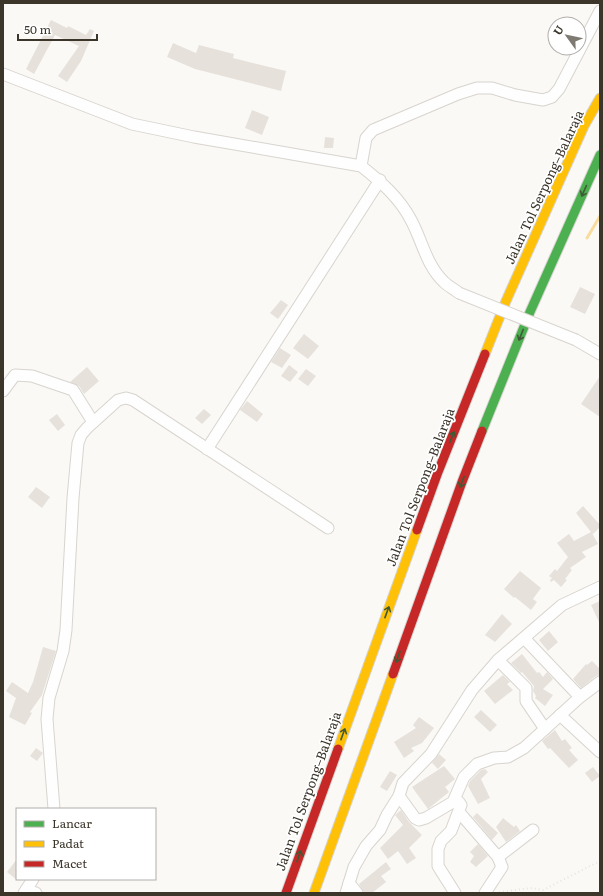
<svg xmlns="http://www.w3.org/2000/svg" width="603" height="896" viewBox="0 0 603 896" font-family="Literata,serif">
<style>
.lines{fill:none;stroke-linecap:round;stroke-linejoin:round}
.stream{stroke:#f8dc9e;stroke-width:3}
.building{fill:#e6e1da}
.street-casing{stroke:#d8d4ce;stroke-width:13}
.fast-casing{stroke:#d6d4d1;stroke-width:11}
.slow-casing{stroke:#d6d4d1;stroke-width:11}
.jam-casing{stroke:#d6d4d1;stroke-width:11}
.path{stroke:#e6e5e4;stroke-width:2;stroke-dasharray:1 3;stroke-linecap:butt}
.street{stroke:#fefefe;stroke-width:11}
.fast{stroke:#4caf50;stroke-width:9}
.slow{stroke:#ffc107;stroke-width:9}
.jam{stroke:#c62828;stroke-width:9}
.street-bridge-casing{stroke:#d8d4ce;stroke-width:13;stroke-linecap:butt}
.street-bridge{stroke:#fefefe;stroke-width:11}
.oneway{stroke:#405a35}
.labels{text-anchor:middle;stroke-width:3.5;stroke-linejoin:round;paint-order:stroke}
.street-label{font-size:13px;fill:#3b352a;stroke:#fff}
</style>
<rect width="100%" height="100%" fill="#fbf9f6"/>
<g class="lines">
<polyline class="stream" points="587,238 600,216"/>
</g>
<g class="building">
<polygon points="51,20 67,28 68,26 86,35 90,29 94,31 81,61 67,82 58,76 79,46 55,35 34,74 26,69"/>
<polygon points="173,43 196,53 199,45 234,54 233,58 286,71 281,91 195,69 167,57"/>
<polygon points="252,110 269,117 262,135 245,128"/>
<polygon points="325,137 334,138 333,148 324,148"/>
<polygon points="580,287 595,294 585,314 570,307"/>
<polygon points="281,300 288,305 278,319 270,313"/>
<polygon points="304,334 319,346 308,359 293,348"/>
<polygon points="280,348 291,355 282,368 271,362"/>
<polygon points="289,365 298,372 290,382 281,376"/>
<polygon points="87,367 99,381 84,394 79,386 70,382"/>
<polygon points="306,369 316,376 308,386 298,379"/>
<polygon points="600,376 600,417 581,404"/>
<polygon points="247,401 263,414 257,422 240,410"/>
<polygon points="204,409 211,415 202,424 195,418"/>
<polygon points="57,414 65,425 58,431 49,420"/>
<polygon points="36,487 50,497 42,508 28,497"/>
<polygon points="583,506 600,525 600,527 593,534 592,533 598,544 582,552 586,557 570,568 572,570 565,579 567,580 561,587 554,580 551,582 550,580 552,578 549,576 555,569 557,571 568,557 557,543 569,534 574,541 591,532 576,513"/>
<polygon points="520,571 541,588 533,599 537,602 531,610 515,597 514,598 504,589"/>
<polygon points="600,601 600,624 591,605"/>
<polygon points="502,614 512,624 495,642 485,635"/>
<polygon points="549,631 558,642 548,651 539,640"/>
<polygon points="43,647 56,651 42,695 30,712 32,713 25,725 9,717 16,698 6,691 12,682 28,693 33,682"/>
<polygon points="522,654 537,673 539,672 543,677 547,672 553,679 543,689 553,695 545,706 535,698 536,696 533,691 534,686 522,672 521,673 511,663"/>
<polygon points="592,661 600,669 600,675 596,676 581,688 573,679 586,664 587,665"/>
<polygon points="503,675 510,682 507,684 513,690 495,704 484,691"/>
<polygon points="481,710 497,725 490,732 474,717"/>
<polygon points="419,717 434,728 422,743 411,748 414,751 404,758 394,742 416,728 413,725"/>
<polygon points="555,730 562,741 565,739 572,748 569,750 578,760 569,768 550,748 548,749 542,741"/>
<polygon points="36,748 43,753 37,761 30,756"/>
<polygon points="439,754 446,760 438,769 432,763"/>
<polygon points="444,766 455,779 445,787 449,792 428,809 412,787"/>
<polygon points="593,767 600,776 592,782 585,773"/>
<polygon points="485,769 488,772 481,779 490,798 478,804 468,786 470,781 481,770"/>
<polygon points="390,771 397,775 387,791 380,787"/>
<polygon points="401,810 409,822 422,835 409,848 416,858 407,864 398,851 388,859 380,848 403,825 395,815"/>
<polygon points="477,813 498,833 492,840 473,817"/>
<polygon points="503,818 514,827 516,825 520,831 506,842 496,827"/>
<polygon points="478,844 488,856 476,867 470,862 474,856 470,852"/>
<polygon points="17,859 17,880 7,872"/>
<polygon points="386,862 391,869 381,876 386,882 372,893 364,893 359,884"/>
</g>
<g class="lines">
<defs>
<g id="street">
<path d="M3 74 132 124 194 137 361 166C380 181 399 197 411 220 422 240 426 265 444 282 448 286 454 289 459 293"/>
<polyline points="361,166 366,138 373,130 458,94 477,88 492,88 515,95 543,100 552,97 559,89 600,11"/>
<polyline points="576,340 600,354"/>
<polyline points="3,391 15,375 32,376 73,390 93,422"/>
<polyline points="207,449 380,180"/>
<polyline points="524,638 580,697"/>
<polyline points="498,660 526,688 526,701 545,729"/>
<polyline points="560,715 600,752"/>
<polyline points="399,796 415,818 419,820 426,818 453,802 464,777 477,764 494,758 508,757 524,748 580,697 600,682"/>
<polyline points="453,802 459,802 461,805 451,831 441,841 438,849 438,866 455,893"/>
<polyline points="54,809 47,719 49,698 63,651 66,630 73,498 78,443 81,435 87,428 118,400 126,398 133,400 328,528"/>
<polyline points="459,812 498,857"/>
<polyline points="349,883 357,893"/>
<polyline points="26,890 33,879"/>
<polyline points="24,893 26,890 36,893"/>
<polyline points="346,893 354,867 366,846 380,830 387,815 399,796 403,783 431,754 472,690 498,660 562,605 600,587"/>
<polyline points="485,893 502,867 498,857 533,830"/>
</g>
<polyline id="fast" points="482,431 530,312 600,155"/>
<g id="slow">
<polyline points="485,354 506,301 584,126 600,98"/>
<polyline points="338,749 417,530"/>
<polyline points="314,893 393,674"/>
</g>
<g id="jam">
<polyline points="417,530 438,472 485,354"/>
<polyline points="393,674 462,482 482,431"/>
<polyline points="286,893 338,749"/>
</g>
</defs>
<use href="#street" class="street-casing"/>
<use href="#fast" class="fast-casing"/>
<use href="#slow" class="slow-casing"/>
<use href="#jam" class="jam-casing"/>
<polyline class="path" points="499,892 532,888 543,890 600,861"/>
<use href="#street" class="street"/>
<use href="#fast" class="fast"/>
<use href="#slow" class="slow"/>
<use href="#jam" class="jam"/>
<defs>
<polyline id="street-bridge" points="459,293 576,340"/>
</defs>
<use href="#street-bridge" class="street-bridge-casing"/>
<use href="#street-bridge" class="street-bridge"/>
</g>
<defs><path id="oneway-shaft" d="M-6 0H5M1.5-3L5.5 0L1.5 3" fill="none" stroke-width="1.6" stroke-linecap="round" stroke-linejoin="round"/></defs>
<g class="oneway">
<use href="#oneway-shaft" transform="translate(584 191) rotate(114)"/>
<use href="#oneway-shaft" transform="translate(521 335) rotate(112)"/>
<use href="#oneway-shaft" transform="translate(452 437) rotate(-68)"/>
<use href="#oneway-shaft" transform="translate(462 482) rotate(111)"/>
<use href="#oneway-shaft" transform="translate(387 612) rotate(-70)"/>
<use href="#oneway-shaft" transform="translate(398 657) rotate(110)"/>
<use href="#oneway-shaft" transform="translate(343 734) rotate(-70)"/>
<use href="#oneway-shaft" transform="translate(299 856) rotate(-70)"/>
</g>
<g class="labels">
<g class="street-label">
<text transform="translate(544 187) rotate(-65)" y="5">Jalan Tol Serpong–Balaraja</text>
<text transform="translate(420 487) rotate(-69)" y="5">Jalan Tol Serpong–Balaraja</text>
<text transform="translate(308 791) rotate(-70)" y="5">Jalan Tol Serpong–Balaraja</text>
</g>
</g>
<rect width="603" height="896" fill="none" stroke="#3b352a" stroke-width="8"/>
<rect x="16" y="808" width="140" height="72" fill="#ffffff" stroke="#b1aeaa"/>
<rect x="24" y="821" width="20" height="6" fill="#4caf50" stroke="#b1aeaa"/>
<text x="52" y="828" font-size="12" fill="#3b352a">Lancar</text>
<rect x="24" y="841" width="20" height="6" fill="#ffc107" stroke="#b1aeaa"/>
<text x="52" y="848" font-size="12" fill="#3b352a">Padat</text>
<rect x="24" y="861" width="20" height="6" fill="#c62828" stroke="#b1aeaa"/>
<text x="52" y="868" font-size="12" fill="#3b352a">Macet</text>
<g transform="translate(567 36) rotate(303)"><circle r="19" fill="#ffffff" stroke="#b1aeaa"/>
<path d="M0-3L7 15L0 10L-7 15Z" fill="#7e7a71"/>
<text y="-6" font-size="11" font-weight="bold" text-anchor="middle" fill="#3b352a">U</text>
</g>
<path d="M18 34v6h79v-6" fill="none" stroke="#3b352a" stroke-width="2"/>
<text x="24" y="34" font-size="12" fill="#3b352a" stroke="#ffffff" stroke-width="3" paint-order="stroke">50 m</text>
</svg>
